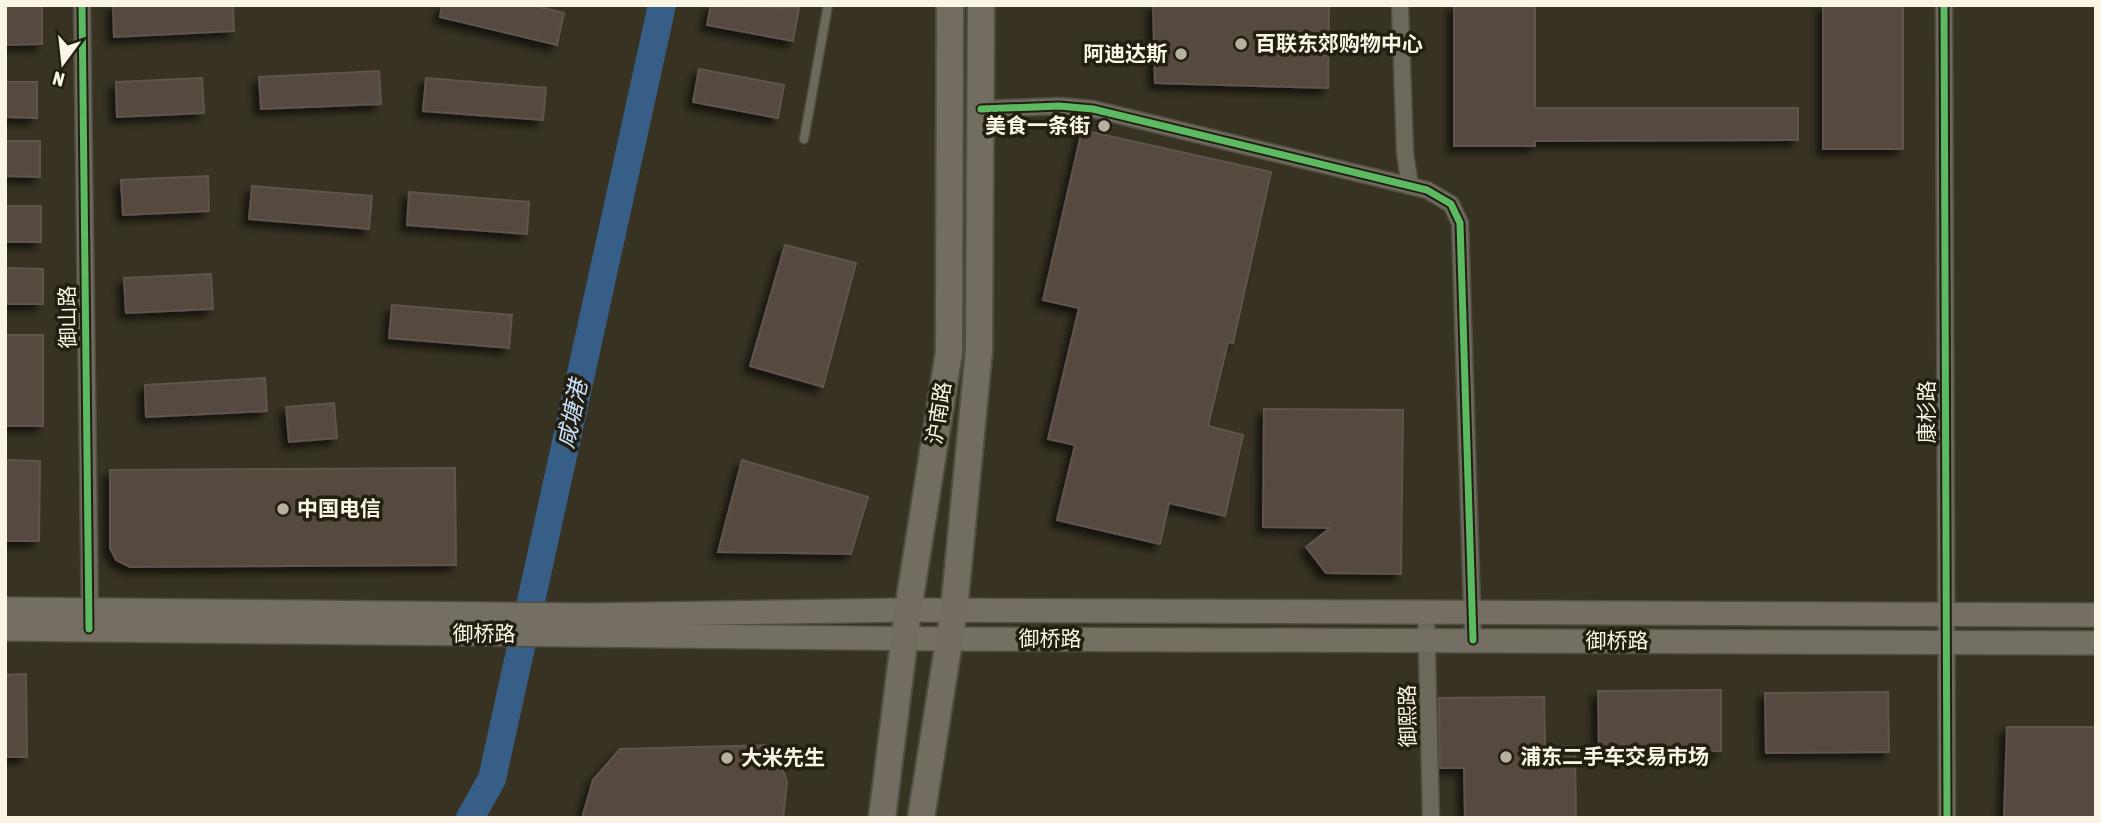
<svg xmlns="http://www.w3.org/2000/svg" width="2101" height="823" viewBox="0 0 2101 823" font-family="'Asap Condensed','Noto Sans SC',sans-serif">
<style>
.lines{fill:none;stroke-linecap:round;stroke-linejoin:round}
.river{stroke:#375e86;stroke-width:28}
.building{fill:#574841;stroke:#5e554d;stroke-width:2;filter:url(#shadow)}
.lane-casing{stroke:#514d40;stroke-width:11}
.street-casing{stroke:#514d40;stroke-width:19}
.secondary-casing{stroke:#514d40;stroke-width:26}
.primary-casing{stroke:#514d40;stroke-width:30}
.lane{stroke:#6b685c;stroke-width:8}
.street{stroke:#6b685c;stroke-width:16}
.secondary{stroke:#756f63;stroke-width:23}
.primary{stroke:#736c61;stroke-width:26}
.cycleway-casing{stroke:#221e12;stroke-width:11}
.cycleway{stroke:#5cba63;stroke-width:7}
.poi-dot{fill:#b6b0a0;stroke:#221e12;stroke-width:2.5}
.labels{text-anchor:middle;stroke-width:7;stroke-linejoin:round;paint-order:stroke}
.poi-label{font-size:21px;font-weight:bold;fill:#faf4e4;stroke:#221e12;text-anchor:start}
.street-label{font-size:21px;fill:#faf4e4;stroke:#221e12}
.water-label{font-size:23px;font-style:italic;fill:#c8e1fd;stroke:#221e12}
</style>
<defs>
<filter id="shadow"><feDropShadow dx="-6" dy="6" stdDeviation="3.5" flood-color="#0009"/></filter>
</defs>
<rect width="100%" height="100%" fill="#373222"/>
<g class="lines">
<polyline class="river" points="470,818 492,779 662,5"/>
</g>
<g class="building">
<polygon points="5,5 42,5 42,44 5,45"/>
<polygon points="113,5 233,5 234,31 114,37"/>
<polygon points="442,5 532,5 564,13 557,45 440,17"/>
<polygon points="711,5 799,8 793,41 707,25"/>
<polygon points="1153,5 1329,5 1328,88 1155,83"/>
<polygon points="1454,5 1535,5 1535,108 1798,108 1798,140 1535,141 1535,146 1454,146"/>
<rect x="1823" y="5" width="80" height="144"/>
<polygon points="699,69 784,85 778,118 693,102"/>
<polygon points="379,71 381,104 261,109 259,77"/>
<polygon points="202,78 204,113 117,117 116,82"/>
<polygon points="426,78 546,88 543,120 423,111"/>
<polygon points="5,82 37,82 37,118 5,117"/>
<polygon points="1082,130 1271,172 1233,343 1228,342 1208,426 1243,435 1225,516 1169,503 1160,544 1057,520 1075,445 1048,439 1079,308 1043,300"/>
<polygon points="5,141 40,141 40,177 5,176"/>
<polygon points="208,176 209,211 123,215 121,180"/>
<polygon points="252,186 372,196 369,229 249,219"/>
<polygon points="409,192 529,202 527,234 407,225"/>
<rect x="5" y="206" width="36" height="36"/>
<polygon points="785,245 856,263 823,387 750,366"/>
<polygon points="5,268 43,269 43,304 5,304"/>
<polygon points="211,274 213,309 126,313 124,278"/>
<polygon points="392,305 512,315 509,348 389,338"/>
<rect x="5" y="335" width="38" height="91"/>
<polygon points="265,378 267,411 146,417 145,385"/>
<polygon points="334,403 337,438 289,442 286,407"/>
<polygon points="1264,409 1403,410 1401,574 1326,573 1306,547 1330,528 1263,527"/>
<polygon points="5,460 40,461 39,541 5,541"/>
<polygon points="742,460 868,497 851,554 718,552"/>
<polygon points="455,468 456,565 130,567 116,560 110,548 110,470"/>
<polygon points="26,674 27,757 5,757 5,675"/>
<polygon points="1721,690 1721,751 1599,752 1598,691"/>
<polygon points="1888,692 1889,752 1766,753 1765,693"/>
<polygon points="1544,697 1545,746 1575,746 1576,818 1465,818 1464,768 1440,768 1439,698"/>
<polygon points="2007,727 2096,727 2096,818 2004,818"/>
<polygon points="775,745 787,782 783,818 582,818 593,780 620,749"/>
</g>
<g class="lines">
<defs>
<polyline id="lane" points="804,139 828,5"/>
<g id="street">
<polyline points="82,5 90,619"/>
<polyline points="1400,5 1405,153 1410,186"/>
<polyline points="1944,5 1947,818"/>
<polyline points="981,109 1059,106 1093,109 1427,190 1451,204 1460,223 1473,640"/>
<polyline points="1426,613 1431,818"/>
</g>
<g id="secondary">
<polyline points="5,609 590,615 908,610 2096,615"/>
<polyline points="5,629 949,639 2096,643"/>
</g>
<g id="primary">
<polyline points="882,818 908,610 949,352 950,5"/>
<polyline points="921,818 954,610 979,350 981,5"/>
</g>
</defs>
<use href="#lane" class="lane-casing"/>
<use href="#street" class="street-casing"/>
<use href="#secondary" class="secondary-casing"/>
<use href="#primary" class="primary-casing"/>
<use href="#lane" class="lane"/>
<use href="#street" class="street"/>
<use href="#secondary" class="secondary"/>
<use href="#primary" class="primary"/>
<defs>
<g id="cycleway">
<polyline points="82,5 89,629"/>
<polyline points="1944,5 1947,818"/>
<polyline points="981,109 1059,106 1093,109 1427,190 1451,204 1460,223 1473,640"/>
</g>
</defs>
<use href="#cycleway" class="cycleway-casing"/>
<use href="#cycleway" class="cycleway"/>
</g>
<g class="poi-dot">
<circle cx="1241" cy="44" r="7"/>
<circle cx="1181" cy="54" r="7"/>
<circle cx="1104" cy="126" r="7"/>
<circle cx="283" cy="509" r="7"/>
<circle cx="1506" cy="757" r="7"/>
<circle cx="727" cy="758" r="7"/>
</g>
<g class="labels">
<g class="poi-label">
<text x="1255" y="51">百联东郊购物中心</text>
<text x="1167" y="61" text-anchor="end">阿迪达斯</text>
<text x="1090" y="133" text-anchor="end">美食一条街</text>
<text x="297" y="516">中国电信</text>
<text x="1520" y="764">浦东二手车交易市场</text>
<text x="741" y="765">大米先生</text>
</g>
<g class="street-label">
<text transform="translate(68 317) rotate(-91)" y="7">御山路</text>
<text transform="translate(1927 412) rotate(-90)" y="7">康杉路</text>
<text transform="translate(939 413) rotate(-81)" y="7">沪南路</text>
<text x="484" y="641">御桥路</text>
<text x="1050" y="646">御桥路</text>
<text x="1617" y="648">御桥路</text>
<text transform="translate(1408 716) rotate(-91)" y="7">御熙路</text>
</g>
<g class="water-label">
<text transform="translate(572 414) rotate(-78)" y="8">咸塘港</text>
</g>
</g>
<rect width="2101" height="823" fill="none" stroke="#faf4e4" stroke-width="14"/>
<g transform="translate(63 63) rotate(195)" stroke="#221e12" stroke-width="5" paint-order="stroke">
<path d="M0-5L12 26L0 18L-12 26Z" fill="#faf4e4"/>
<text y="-10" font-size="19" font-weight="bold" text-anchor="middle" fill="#faf4e4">N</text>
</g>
</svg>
